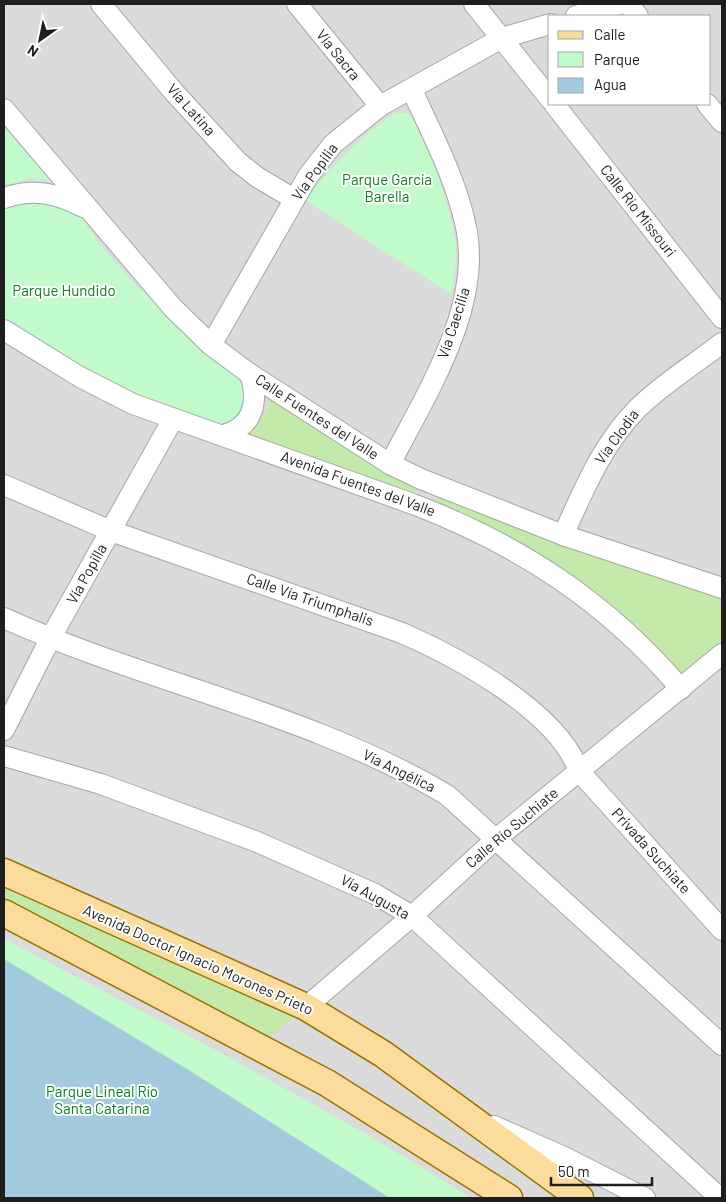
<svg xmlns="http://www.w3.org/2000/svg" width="726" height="1202" viewBox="0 0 726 1202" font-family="Barlow,sans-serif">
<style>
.residential{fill:#dcdbdb;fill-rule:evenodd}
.grass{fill:#c3eaaa}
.park{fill:#c1facb}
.water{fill:#a4cbdd}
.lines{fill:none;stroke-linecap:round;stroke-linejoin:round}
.minor-casing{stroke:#a5a5a5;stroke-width:22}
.major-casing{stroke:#987400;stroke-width:29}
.minor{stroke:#fff;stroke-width:20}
.major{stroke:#fcdc9c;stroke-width:26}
.labels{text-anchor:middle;stroke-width:4;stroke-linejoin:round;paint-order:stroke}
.street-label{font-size:15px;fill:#1e1e1e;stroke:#fff}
.park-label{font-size:15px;fill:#0b7e1f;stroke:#fff}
</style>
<rect width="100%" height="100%" fill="#efede4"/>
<path class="residential" d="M4 4H722V1198H413L4 958ZM550 16H710V104H550Z"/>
<g class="grass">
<polygon points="270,398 415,489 412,496 247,436 268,410"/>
<polygon points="438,495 722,597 722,640 682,676 647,637 555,569 435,504"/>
<polygon points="4,882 115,937 207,973 295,1016 268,1039 159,979 4,899"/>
</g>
<g class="park">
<path d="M395 113H406C425 123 451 214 455 237 458 255 454 277 452 295L305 200C331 167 360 136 395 113Z"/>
<polygon points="4,127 52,182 31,178 4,186"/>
<polygon points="21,200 53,202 80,215 99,243 134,283 238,379 249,400 238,425 218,428 135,401 4,322 4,208"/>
<polygon points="4,939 210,1047 361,1131 472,1198 4,1198"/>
</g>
<polygon class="water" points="4,959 192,1072 390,1198 4,1198"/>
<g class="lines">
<defs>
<g id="minor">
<polyline points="101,4 173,91 238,162 257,177 294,199"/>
<polyline points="297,4 380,106"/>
<polyline points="474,4 550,99"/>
<polyline points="628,4 638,16"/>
<polyline points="576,16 619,4"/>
<polyline points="554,104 722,318"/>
<polyline points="707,104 722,122"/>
<polyline points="4,109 173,308 211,345 250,374 390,464 421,479 563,535 722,588"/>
<path d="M4 198C32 188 57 193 83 207"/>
<path d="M4 330 80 377 133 404 413 504C520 545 607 602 681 689"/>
<polyline points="211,345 308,176 333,144 380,106 502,38 550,24"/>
<path d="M223 435C254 427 259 401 250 374"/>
<path d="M390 464C425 396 483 307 466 227 456 179 432 134 412 90"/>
<path d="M4 485 111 531 402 633C459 658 557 711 579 771L722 930"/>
<path d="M563 535C584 490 602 444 638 408 662 384 695 364 722 343"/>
<path d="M4 618C148 683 311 714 447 795L722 1045"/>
<polyline points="4,730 50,639 173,419"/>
<polyline points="4,756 101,784 255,841 375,894 412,916 720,1198"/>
<polyline points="306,1007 412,916 496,839 722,654"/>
<polyline points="494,1126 564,1157 645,1198"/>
</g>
<g id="major">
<polyline points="4,872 306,1007 383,1054 580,1198"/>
<polyline points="4,913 327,1083 509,1198"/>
</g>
</defs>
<use href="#minor" class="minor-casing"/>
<use href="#major" class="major-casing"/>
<use href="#minor" class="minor"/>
<use href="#major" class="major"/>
</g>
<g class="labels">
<g class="street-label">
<text transform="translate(338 55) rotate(51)" y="5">Vía Sacra</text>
<text transform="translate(191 110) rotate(48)" y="5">Vía Latina</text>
<text transform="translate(315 172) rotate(-54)" y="5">Vía Popilia</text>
<text transform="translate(638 211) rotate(52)" y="5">Calle Río Missouri</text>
<text transform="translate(454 323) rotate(-72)" y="5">Vía Caecilia</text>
<text transform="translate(317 417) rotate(33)" y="5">Calle Fuentes del Valle</text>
<text transform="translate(617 437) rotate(-54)" y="5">Vía Clodia</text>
<text transform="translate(358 484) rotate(20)" y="5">Avenida Fuentes del Valle</text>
<text transform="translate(87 574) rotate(-61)" y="5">Vía Popilla</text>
<text transform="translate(310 600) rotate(19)" y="5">Calle Vía Triumphalis</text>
<text transform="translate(399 771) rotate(26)" y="5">Vía Angélica</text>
<text transform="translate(512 828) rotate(-40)" y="5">Calle Río Suchiate</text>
<text transform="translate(651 851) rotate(48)" y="5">Privada Suchiate</text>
<text transform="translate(375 897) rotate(29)" y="5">Vía Augusta</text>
<text transform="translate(198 960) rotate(24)" y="5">Avenida Doctor Ignacio Morones Prieto</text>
</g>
<g class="park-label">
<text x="387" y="185">Parque García<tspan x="387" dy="17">Barella</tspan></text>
<text x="64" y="296">Parque Hundido</text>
<text x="102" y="1097">Parque Lineal Río<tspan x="102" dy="17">Santa Catarina</tspan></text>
</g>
</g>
<rect width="726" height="1202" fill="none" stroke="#1e1e1e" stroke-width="10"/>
<rect x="548" y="15" width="162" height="90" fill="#ffffff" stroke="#a5a5a5"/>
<rect x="558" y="31" width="25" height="8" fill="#fcdc9c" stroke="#a5a5a5"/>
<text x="594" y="40" font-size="15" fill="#1e1e1e">Calle</text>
<rect x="558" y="52" width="25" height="15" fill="#c1facb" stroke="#a5a5a5"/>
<text x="594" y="65" font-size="15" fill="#1e1e1e">Parque</text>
<rect x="558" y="78" width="25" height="15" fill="#a4cbdd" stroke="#a5a5a5"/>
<text x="594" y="90" font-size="15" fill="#1e1e1e">Agua</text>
<g transform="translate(40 40) rotate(213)" stroke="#ffffff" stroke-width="4" paint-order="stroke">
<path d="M0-4L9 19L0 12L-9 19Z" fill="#1e1e1e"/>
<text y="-8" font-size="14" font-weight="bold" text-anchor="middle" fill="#1e1e1e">N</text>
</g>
<path d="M551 1177v8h101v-8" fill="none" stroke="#1e1e1e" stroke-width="2.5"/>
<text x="558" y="1177" font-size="15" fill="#1e1e1e" stroke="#ffffff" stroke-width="4" paint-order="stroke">50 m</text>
</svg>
